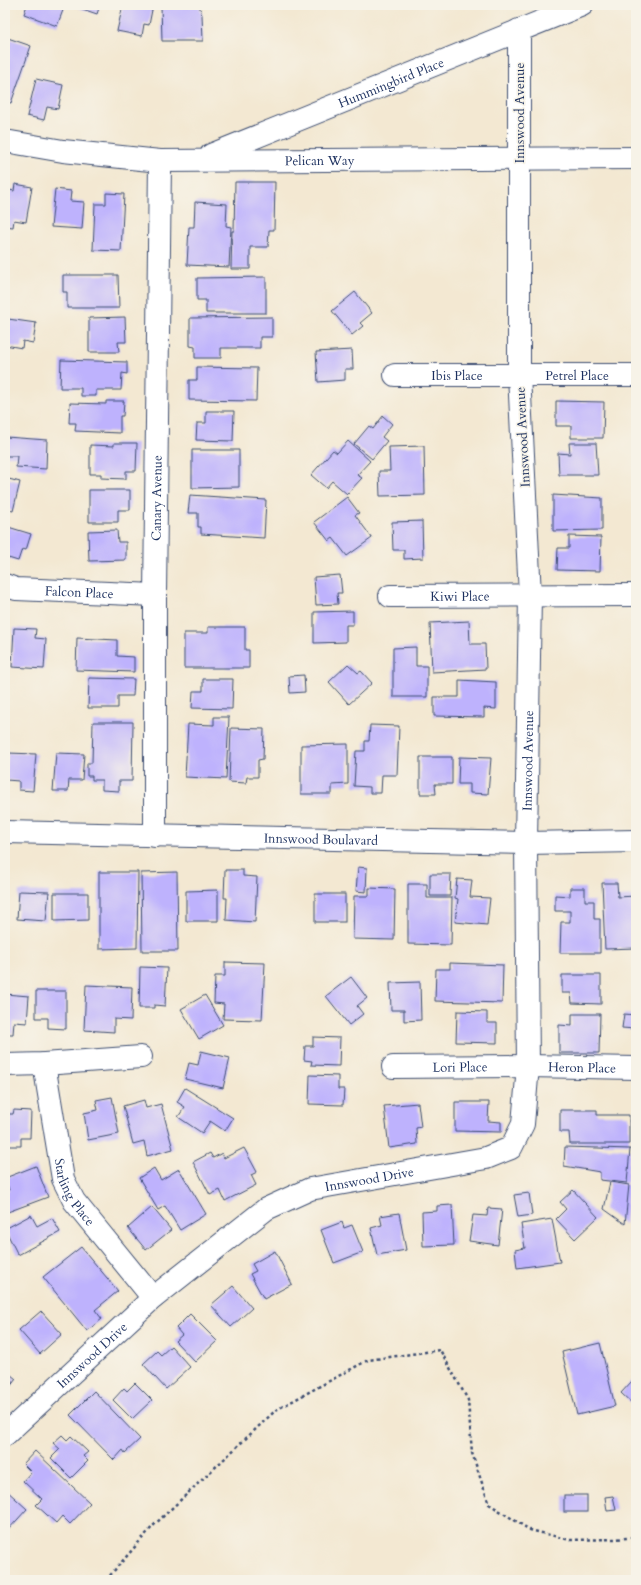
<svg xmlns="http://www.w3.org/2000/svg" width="641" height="1585" viewBox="0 0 641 1585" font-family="Cardo,serif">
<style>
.building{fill:#beb2fd}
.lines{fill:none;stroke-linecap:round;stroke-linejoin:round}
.minor-casing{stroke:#3b4b6f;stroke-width:24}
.path{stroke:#3b4b6f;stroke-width:2.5;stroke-dasharray:3 3;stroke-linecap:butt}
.minor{stroke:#fff;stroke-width:22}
.labels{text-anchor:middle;stroke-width:3;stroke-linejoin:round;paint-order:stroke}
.street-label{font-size:13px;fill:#1b2f5e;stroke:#f7f3e8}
</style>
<rect width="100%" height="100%" fill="#f7f3e8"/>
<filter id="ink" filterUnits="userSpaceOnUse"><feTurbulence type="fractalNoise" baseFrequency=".025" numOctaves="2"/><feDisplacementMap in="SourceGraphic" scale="8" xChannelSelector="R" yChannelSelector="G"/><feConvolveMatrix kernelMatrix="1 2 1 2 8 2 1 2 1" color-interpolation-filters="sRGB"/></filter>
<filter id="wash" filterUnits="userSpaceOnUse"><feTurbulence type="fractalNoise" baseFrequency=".012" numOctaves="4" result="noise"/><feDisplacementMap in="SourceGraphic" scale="16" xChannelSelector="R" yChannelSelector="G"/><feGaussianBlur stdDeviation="0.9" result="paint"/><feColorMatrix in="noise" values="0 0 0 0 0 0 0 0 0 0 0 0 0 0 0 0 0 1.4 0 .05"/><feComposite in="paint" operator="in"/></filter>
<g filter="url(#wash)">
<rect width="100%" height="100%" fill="#f3e8d2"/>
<g id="blocks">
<g class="building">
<polygon points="27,5 65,5 57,26 24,14"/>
<polygon points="71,5 100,5 97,14"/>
<polygon points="123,5 153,5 149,25 144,24 142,36 117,31"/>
<polygon points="161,5 199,5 202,15 203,41 162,41"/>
<polygon points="5,37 31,46 11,103 6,102 5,105"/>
<polygon points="36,79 63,85 58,109 47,107 44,120 27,116"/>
<polygon points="235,182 275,182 274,230 269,230 268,247 250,247 250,269 231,269 232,231 234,231"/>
<polygon points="15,184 32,187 26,222 14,220 13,227 5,226 5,189 14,191"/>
<polygon points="55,189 71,191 70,201 84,202 82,229 51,227"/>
<polygon points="106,193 124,194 121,251 93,250 95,204 106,204"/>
<polygon points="195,202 227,204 226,226 231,227 229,267 187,265 189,227 194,227"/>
<polygon points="63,275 118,275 119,308 67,308 67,292 63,292"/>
<polygon points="266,277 266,313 206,313 206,300 197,300 197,278"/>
<polygon points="355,292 372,313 360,323 363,326 352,335 332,311"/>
<polygon points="125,317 126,342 118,342 119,352 89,352 89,318"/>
<polygon points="272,317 272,337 260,337 260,348 221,348 221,358 195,358 195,347 190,346 190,318"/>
<polygon points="8,319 36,323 33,343 23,341 22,348 5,345"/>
<polygon points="352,350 353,369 345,369 345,380 318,382 316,352"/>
<polygon points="61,360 127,362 127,374 122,373 121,390 96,390 96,396 81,396 81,388 60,388"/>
<polygon points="197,367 257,368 256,401 189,400 189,380 197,380"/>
<polygon points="106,401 124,401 123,416 120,416 120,433 75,431 76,423 69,423 70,403 106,404"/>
<polygon points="556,401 604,402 603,438 571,438 571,426 556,426"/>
<polygon points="206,411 234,411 233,441 196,440 197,423 206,423"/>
<polygon points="383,416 392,424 382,437 387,441 372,459 354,444 369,426 373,429"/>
<polygon points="6,437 47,440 46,469 16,467 17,456 5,456"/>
<polygon points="348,441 370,461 357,475 362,478 347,494 332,481 326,488 311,475 333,450 337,453"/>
<polygon points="114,443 137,443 136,471 126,471 126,479 101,478 101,474 90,474 90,445 114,446"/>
<polygon points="569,443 596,443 598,475 559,475 558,453 570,454"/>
<polygon points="424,446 425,495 380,496 379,471 390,471 389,447"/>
<polygon points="192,450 239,450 239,487 192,488"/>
<polygon points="5,478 20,482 13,511 5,509"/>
<polygon points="89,490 130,490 130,510 118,510 118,522 89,522"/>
<polygon points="190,495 266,500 264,538 201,534 201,527 198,527 198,513 188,513"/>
<polygon points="553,495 602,498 602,530 553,531"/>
<polygon points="347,497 359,513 355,515 372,538 347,556 333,538 329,541 314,522"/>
<polygon points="422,521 423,558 404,559 404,550 393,550 392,522"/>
<polygon points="5,526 31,534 26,550 22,549 18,561 5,557"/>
<polygon points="117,530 118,542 126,542 126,560 89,561 88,531"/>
<polygon points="569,536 601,537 600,571 557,570 558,548 569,548"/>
<polygon points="340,575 342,593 337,593 338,604 316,605 314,577"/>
<polygon points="353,611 353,625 346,625 346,642 314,643 314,612"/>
<polygon points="469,621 470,644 485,644 486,669 432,672 430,623"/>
<polygon points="208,627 245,627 245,650 249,650 249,668 184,668 184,633 208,633"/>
<polygon points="14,628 36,629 35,638 46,639 44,669 12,667"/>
<polygon points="77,638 117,640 117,656 134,657 134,672 76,670"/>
<polygon points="416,647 416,666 427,666 427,697 393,697 393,648"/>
<polygon points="348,664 358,673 361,671 372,683 349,704 329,682"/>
<polygon points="304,675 305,692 290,693 289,676"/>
<polygon points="89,678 134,679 133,696 118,696 118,708 88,708"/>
<polygon points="203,679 233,679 232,709 192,708 193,691 203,691"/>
<polygon points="459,680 496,682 496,709 484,708 484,717 434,716 434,697 459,697"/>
<polygon points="214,717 229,717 226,779 185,777 188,724 214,725"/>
<polygon points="93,722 133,722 132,781 119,781 119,791 102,790 102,780 92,780 92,776 87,776 87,763 92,763"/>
<polygon points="370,725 399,726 397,775 382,775 381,793 370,793 370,787 354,786 356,751 365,751 365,741 369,741"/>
<polygon points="231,728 264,729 263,759 258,760 258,777 247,777 246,783 229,782"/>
<polygon points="348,744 348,784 332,785 332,794 301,794 301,745"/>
<polygon points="8,753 36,754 33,791 19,790 19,781 6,780"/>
<polygon points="56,753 84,754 82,780 69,780 68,791 53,791"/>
<polygon points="420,757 452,757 452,784 435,784 436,794 420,794"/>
<polygon points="459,757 491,758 488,794 470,793 470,784 458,784"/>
<polygon points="358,867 367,868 366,892 356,891"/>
<polygon points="225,870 243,870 243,876 257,877 255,922 226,920 227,898 224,898"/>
<polygon points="99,872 138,872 137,948 99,949"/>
<polygon points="177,872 178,951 142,951 141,873"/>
<polygon points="430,874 451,874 450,896 430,896"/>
<polygon points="457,879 472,880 470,897 490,898 487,925 455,922 458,899 455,898"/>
<polygon points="602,883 617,883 618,897 635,896 636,948 605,949"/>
<polygon points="408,884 427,884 427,898 452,898 451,945 408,944"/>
<polygon points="369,888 395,889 394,940 353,939 354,896 369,896"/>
<polygon points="570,888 585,888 585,901 594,901 594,919 600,919 600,953 560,953 561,922 570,922 570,911 555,911 555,895 570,896"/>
<polygon points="218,890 218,921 186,921 186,891"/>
<polygon points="19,891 49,892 46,921 17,919"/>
<polygon points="54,893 88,893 88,920 54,921"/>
<rect x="315" y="894" width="30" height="28"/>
<polygon points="225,962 265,963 262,1020 223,1019 224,1004 214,1003 215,976 225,976"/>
<polygon points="450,963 503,965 502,1003 435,1001 436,969 450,969"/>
<polygon points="140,967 167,968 165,1006 154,1005 154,1008 139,1008"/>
<polygon points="562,975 601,975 601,1004 572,1003 571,993 562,993"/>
<polygon points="351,977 367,998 357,1006 363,1014 349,1025 326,996"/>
<polygon points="420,982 421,1020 404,1021 404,1010 391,1010 390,983"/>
<polygon points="86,985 132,987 131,1020 114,1019 114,1032 84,1030"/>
<polygon points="36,991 66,991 66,1029 48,1028 48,1018 36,1018"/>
<polygon points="5,994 29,996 27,1023 14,1022 13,1034 5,1034"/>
<polygon points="205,995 223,1025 199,1039 181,1009"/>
<polygon points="457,1011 487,1012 487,1023 497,1023 497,1043 456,1042"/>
<polygon points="572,1014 600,1014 599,1053 559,1053 559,1025 572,1026"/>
<polygon points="624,1014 636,1015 635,1029 622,1028"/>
<polygon points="313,1037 340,1038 339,1066 311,1065 312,1061 304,1060 305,1046 313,1046"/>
<polygon points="201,1051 230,1058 223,1088 185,1079 189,1063 198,1065"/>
<polygon points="310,1075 338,1076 338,1089 344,1089 343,1105 309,1104"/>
<polygon points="185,1088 233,1118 225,1131 210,1121 202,1133 178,1117 185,1107 177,1102"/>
<polygon points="112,1097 119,1134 88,1140 84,1113 98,1110 96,1100"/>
<polygon points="144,1100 146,1108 161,1104 173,1149 147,1156 144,1141 133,1144 123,1106"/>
<polygon points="455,1102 489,1102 488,1121 501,1122 501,1132 455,1131"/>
<polygon points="418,1103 421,1127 416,1128 417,1144 389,1148 384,1106"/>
<polygon points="14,1110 31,1111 30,1138 21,1138 21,1146 6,1146 5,1114 13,1114"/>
<polygon points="560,1110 597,1110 597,1115 629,1115 629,1144 570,1144 569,1132 560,1132"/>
<polygon points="635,1118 636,1118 636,1175 634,1175"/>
<polygon points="565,1147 630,1149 627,1183 600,1180 600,1172 564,1166"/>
<polygon points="244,1148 257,1172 251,1175 256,1185 225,1201 220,1190 210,1195 193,1162 210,1153 213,1158 222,1153 224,1158"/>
<polygon points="36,1166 48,1197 5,1213 5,1191 9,1190 5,1178"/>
<polygon points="154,1168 161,1180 179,1169 206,1214 180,1230 165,1206 158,1210 139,1178"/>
<polygon points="610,1182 629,1185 625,1224 604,1209"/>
<polygon points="573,1190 598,1217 575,1239 556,1219 566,1209 560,1202"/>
<polygon points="529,1193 532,1215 518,1217 514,1195"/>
<polygon points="452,1205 454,1245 423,1246 422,1212 437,1211 437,1206"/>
<polygon points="152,1207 171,1230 146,1250 128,1228"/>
<polygon points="488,1208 502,1209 498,1245 469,1241 473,1215 487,1216"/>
<polygon points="399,1213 406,1250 377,1255 371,1228 382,1225 380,1216"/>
<polygon points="31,1215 37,1226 52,1218 60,1232 18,1255 5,1229"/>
<polygon points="552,1219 560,1262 517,1268 515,1250 525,1248 521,1224"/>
<polygon points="342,1222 344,1228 352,1225 363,1252 334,1263 321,1230"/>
<polygon points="81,1247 118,1291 95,1310 102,1319 87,1331 43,1277"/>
<polygon points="275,1251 292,1284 264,1299 250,1274 256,1271 252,1264"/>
<polygon points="233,1286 252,1308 231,1327 211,1305"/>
<polygon points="41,1311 62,1334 40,1354 19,1330"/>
<polygon points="190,1314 217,1341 195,1362 175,1341 182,1335 176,1328"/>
<polygon points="600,1343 615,1406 577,1415 562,1352"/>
<polygon points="171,1346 190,1367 166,1389 143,1364 157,1351 161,1355"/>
<polygon points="5,1370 16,1379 5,1393"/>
<polygon points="632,1381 636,1386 636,1407 621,1393"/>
<polygon points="135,1383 152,1400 132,1419 113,1400 124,1388 127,1391"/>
<polygon points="94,1391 140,1439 125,1453 123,1450 114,1460 70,1415"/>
<polygon points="62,1435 67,1440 71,1436 88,1452 83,1456 88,1461 71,1478 51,1458 60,1449 53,1443"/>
<polygon points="35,1451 90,1503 70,1524 62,1516 56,1523 36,1505 42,1499 23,1481 31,1472 23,1464"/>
<polygon points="5,1489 27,1509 7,1531 5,1530"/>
<rect x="564" y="1495" width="23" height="17"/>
<polygon points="613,1496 616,1510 607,1511 605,1497"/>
</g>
</g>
</g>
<g filter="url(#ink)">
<use href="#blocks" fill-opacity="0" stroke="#3b4b6f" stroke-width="1"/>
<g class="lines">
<defs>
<g id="minor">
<path id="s1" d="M5 141 63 151 160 161 636 158"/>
<path id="s2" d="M211 155 582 5"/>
<path id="s3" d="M395 375H636"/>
<path id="s4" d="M5 585 16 589 155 595"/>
<path id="s5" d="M390 596 636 595"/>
<path id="s6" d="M5 832 526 843 636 841"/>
<path id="s7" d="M155 836V595L160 161"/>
<path id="s8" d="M44 1064 63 1179 74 1201 153 1298"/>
<polyline points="5,1065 44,1064 141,1057"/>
<path id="s9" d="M393 1067 528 1066 636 1068"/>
<path id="s10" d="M5 1435 153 1298 266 1209 310 1189 486 1158 511 1148 523 1124 528 1066 526 843 530 595 519 375V30"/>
</g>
</defs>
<use href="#minor" class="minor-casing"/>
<polyline class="path" points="106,1580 153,1526 276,1410 368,1360 440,1350 468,1400 472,1453 489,1504 530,1530 570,1540 616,1539 636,1537"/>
<use href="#minor" class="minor"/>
</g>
</g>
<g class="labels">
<g class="street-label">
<text dy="5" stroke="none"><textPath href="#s2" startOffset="194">Hummingbird Place</textPath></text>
<text transform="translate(519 113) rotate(-90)" y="5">Innswood Avenue</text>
<text dy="5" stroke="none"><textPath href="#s1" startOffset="316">Pelican Way</textPath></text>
<text dy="5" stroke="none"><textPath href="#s3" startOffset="62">Ibis Place</textPath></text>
<text dy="5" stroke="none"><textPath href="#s3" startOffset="182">Petrel Place</textPath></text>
<text transform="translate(522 437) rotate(-93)" y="5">Innswood Avenue</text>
<text dy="5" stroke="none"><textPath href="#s7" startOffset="338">Canary Avenue</textPath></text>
<text dy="5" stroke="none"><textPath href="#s4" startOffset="75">Falcon Place</textPath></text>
<text dy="5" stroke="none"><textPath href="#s5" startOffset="70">Kiwi Place</textPath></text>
<text dy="5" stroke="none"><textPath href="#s10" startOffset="990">Innswood Avenue</textPath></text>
<text dy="5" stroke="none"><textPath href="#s6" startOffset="316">Innswood Boulavard</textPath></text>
<text dy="5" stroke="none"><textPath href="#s9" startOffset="67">Lori Place</textPath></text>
<text dy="5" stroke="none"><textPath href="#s9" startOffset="189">Heron Place</textPath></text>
<text dy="5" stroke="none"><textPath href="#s10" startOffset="454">Innswood Drive</textPath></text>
<text dy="5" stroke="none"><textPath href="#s8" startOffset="133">Starling Place</textPath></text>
<text dy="5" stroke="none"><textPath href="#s10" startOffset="118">Innswood Drive</textPath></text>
</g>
</g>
<rect width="641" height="1585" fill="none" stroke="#f7f3e8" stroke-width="20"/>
</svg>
